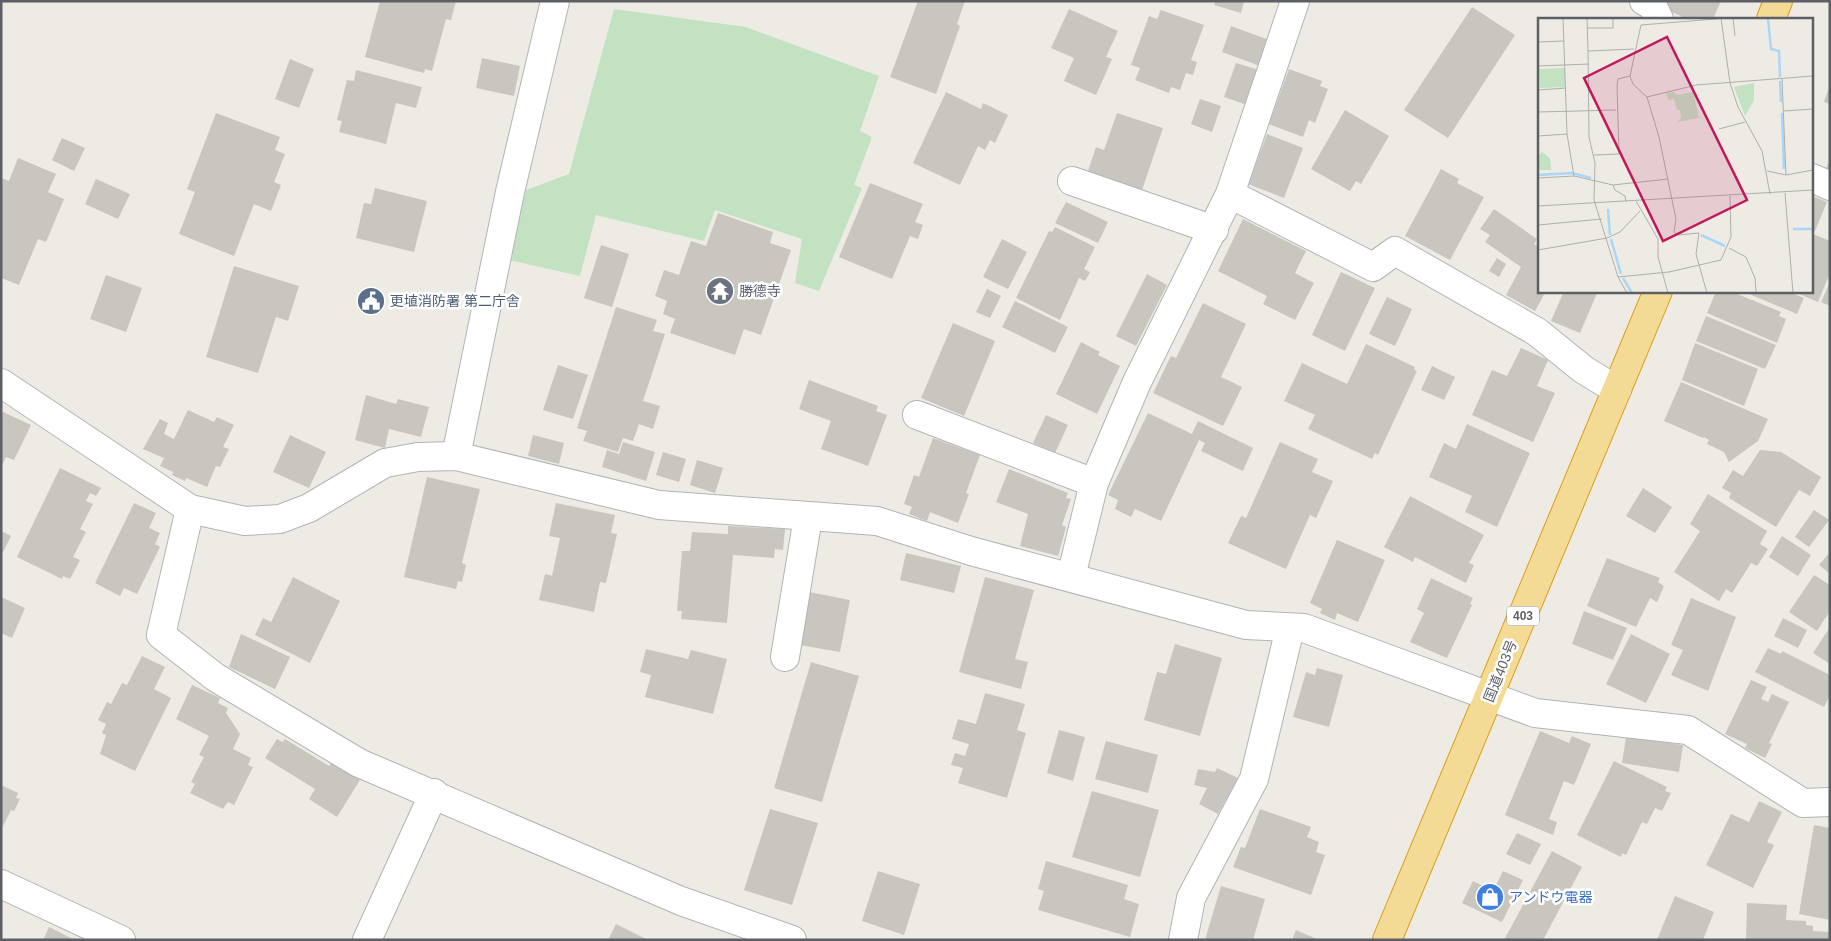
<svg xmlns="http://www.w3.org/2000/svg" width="1831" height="941" viewBox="0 0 1831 941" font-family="Helvetica,'Noto Sans JP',sans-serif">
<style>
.green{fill:#c3e2c2}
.building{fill:#c9c6c0}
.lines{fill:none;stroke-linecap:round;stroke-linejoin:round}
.minor-casing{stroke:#b1b4b8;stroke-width:30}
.highway-casing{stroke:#dd9d14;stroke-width:30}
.minor{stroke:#fff;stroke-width:28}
.highway{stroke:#f3db95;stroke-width:28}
.labels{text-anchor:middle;stroke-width:5;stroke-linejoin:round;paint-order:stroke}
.shield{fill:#fff;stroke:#8d8f92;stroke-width:1}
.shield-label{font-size:12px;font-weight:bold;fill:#5c5f63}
.worship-label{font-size:14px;fill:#5b616d;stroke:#fff;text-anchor:start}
.service-label{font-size:14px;fill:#4e5e75;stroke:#fff;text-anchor:start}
.street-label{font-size:14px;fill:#5c5f63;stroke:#fff}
.shop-label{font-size:14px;fill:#366cbe;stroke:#fff;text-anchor:start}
.inset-river{fill:none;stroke:#aad6f7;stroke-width:2.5}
.inset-road{fill:none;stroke:#afafac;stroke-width:1}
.view{fill:#c2185b;fill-opacity:0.15;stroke:#c2185b;stroke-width:2.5}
.inset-edge{fill:none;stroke:#5c5f63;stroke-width:2.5}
</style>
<rect width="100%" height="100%" fill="#edebe4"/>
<polygon class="green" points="614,9 746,27 879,76 860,131 872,137 854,185 862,188 819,291 795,283 802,239 715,210 704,241 596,215 580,276 509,260 526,190 569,174"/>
<g class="building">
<polygon points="380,1 456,1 451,20 446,19 432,71 425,69 424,73 365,57"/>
<polygon points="918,1 965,1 957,24 960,26 936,94 890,77"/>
<polygon points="1216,1 1244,1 1241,13 1214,5"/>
<polygon points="1664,1 1721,1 1713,19 1687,19 1672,12"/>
<polygon points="1472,7 1515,35 1448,138 1404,110"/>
<polygon points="1069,9 1118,31 1106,57 1112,59 1096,95 1064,81 1074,58 1051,48"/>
<polygon points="1161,10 1204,25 1191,60 1197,62 1193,75 1186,73 1180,90 1171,87 1169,93 1135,80 1140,68 1131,65 1149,16 1157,19"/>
<polygon points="1231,26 1269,40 1260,66 1222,52"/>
<polygon points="482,58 520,66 514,96 476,88"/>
<polygon points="290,59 314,69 299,108 275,99"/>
<polygon points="1236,63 1259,70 1247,105 1224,97"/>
<polygon points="1289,69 1322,81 1320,86 1328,89 1315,123 1309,120 1303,137 1269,124"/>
<polygon points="356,70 422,87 416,108 396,103 386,144 339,132 342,121 337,120 347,80 354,81"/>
<polygon points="1830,85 1830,104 1824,102"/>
<polygon points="946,92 981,109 983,103 1008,115 995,143 990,140 985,150 978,146 960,185 913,163"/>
<polygon points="1200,99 1221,106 1212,132 1191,124"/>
<polygon points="1345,110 1389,136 1361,184 1356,181 1350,191 1311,169"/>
<polygon points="216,113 280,137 275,150 285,154 274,182 281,185 271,211 254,204 234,256 179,234 195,192 187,189"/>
<polygon points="1117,113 1163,128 1142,190 1088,171 1096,147 1104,150"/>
<polygon points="1267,134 1303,148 1284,198 1248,184"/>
<polygon points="62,138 85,148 74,171 52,160"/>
<polygon points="18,158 56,174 48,192 64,199 46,242 38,239 19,285 1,278 1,178 9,181"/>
<polygon points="1830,159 1830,173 1825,171"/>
<polygon points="1441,169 1459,179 1457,183 1484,197 1450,260 1405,236"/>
<polygon points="96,179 130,194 118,219 85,204"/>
<polygon points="870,183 923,204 915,222 923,225 918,239 910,236 892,279 839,257"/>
<polygon points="375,188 427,201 414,252 356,238 364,203 371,204"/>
<polygon points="1812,196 1827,202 1815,231 1812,230"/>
<polygon points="1066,202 1108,222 1098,243 1055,223"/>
<polygon points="1494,209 1537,239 1534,244 1540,247 1540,291 1546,291 1535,311 1506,295 1521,267 1485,242 1490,235 1480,229"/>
<polygon points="718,213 773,232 770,243 791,250 761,335 744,329 735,355 670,333 675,319 663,314 667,301 655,296 664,270 679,275 691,241 706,246"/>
<polygon points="1243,219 1306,251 1295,273 1314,283 1295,320 1263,304 1267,296 1218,271"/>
<polygon points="1055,227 1095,247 1084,269 1090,272 1085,281 1079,278 1060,320 1016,298 1049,231 1052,232"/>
<polygon points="1813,234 1830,241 1830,273 1818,302 1792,291 1812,291"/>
<polygon points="1002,239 1027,252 1008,289 983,277"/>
<polygon points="601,245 629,254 612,307 584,298"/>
<polygon points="1497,258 1506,264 1499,277 1489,271"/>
<polygon points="234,266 299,286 288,321 276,317 258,373 206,357"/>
<polygon points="1341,272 1375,288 1345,351 1312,335"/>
<polygon points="1147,274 1167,285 1136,346 1116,336"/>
<polygon points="106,275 142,288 126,332 90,319"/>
<polygon points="1830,282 1830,306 1821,302"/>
<polygon points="987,289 1001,296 990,318 976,312"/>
<polygon points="1564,291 1598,291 1580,333 1551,321"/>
<polygon points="1716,291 1730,291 1781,312 1779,316 1786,319 1777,343 1707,313"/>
<polygon points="1742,291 1787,291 1804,298 1797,314"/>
<polygon points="1387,297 1412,309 1395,346 1369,334"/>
<polygon points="1015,301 1068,327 1055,353 1002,327"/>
<polygon points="1203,303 1246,324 1221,377 1242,387 1223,426 1153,393 1171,356 1176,358"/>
<polygon points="616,307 657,320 653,331 665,334 643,401 660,406 653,429 639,424 633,441 623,438 618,452 583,441 587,431 577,428"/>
<polygon points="1706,316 1776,345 1765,369 1696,341"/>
<polygon points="953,323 995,341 964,416 921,398"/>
<polygon points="1081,342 1100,352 1098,355 1120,366 1097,414 1056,394"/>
<polygon points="1695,343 1758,369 1744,406 1682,380"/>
<polygon points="1366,344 1415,367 1414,370 1417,371 1378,455 1375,453 1372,459 1308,429 1315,415 1284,401 1302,363 1347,384"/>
<polygon points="1521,348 1548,360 1537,386 1555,393 1533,442 1472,415 1492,370 1507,376"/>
<polygon points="558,365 588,375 573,419 543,410"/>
<polygon points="1432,366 1455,377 1444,400 1421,390"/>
<polygon points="809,380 878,406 876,411 887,415 868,466 821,449 831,421 799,409"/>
<polygon points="1681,382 1768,419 1758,441 1729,462 1724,452 1707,444 1709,440 1704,437 1703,438 1664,421"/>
<polygon points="366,395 396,404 398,399 429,407 421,437 389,429 385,448 355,440"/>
<polygon points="188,410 214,422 217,417 234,425 223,447 229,449 220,467 216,466 207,487 186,478 185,481 172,475 173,472 160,466 164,458 143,449 160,419 168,423 164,434 174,439"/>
<polygon points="1,411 31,425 14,460 6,457 1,467"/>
<polygon points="1148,413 1192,434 1198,421 1253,448 1243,471 1201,451 1205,443 1199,440 1161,521 1135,509 1131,517 1115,509 1118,500 1108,495"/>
<polygon points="1046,415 1068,425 1055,453 1033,443"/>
<polygon points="1467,424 1530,453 1497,527 1465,512 1472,496 1429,477 1444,443 1456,449"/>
<polygon points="290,435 326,452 309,488 273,472"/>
<polygon points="533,435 564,443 559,464 528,456"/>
<polygon points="933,438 980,455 966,493 969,494 958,523 930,512 927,521 909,514 912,507 904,504 914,475 919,477"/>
<polygon points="623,442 655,452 646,481 602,467 607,450 619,454"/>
<polygon points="1280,442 1318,459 1312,472 1333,481 1316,518 1310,515 1286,569 1228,543 1241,516 1246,518"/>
<polygon points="1760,450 1781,452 1821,477 1810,496 1799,490 1776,527 1729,498 1731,493 1722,488 1733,470 1743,476"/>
<polygon points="663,452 686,459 679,482 656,475"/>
<polygon points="697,460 723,468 715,493 690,485"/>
<polygon points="60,468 101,488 96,496 90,493 86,501 93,504 80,529 86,532 73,557 80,560 70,579 63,576 62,579 17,557"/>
<polygon points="1009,469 1068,493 1066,498 1071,499 1062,525 1066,527 1058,556 1020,546 1028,514 996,502"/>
<polygon points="427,477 480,489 462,563 466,565 462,582 458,581 456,589 404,577"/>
<polygon points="1643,488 1672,507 1655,533 1626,516"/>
<polygon points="1708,494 1767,531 1760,544 1768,549 1757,566 1751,563 1732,593 1726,589 1719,601 1674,572 1700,531 1690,524"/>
<polygon points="1410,496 1484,535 1469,563 1474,565 1466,583 1415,557 1413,562 1384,547"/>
<polygon points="134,503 156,513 149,528 160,533 155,544 160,547 137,594 124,588 120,596 95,583"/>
<polygon points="556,503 615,515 611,533 617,534 606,583 600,582 594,612 539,600 545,574 552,576 560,538 549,536"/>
<polygon points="1814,510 1829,520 1809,547 1795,537"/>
<polygon points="728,526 785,529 783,550 775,549 774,558 733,555 727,623 681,619 682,611 677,611 682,551 690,551 692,532 728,534"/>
<polygon points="1,531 11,536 1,556"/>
<polygon points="1782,536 1811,555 1798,576 1769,557"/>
<polygon points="1337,540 1385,560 1358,622 1337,613 1335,620 1320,613 1322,609 1310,603"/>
<polygon points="1830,552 1830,574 1819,565"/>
<polygon points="906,553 961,566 954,593 900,580"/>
<polygon points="1607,558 1660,578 1658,582 1664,586 1657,602 1650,598 1636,627 1587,606"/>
<polygon points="1814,575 1830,585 1830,611 1817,631 1789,612"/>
<polygon points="293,577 340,601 310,663 255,635 263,618 271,622"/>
<polygon points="985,577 1034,590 1015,659 1028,662 1021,689 959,672"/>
<polygon points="1431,578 1473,598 1470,604 1472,605 1447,658 1410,642 1424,613 1417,609"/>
<polygon points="809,592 850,600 840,652 800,645"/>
<polygon points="1,597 25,608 12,638 1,633"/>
<polygon points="1691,598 1736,617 1708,691 1671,675 1683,650 1671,645"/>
<polygon points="1584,611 1627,628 1613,660 1572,644"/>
<polygon points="1783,618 1807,630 1798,648 1774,636"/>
<polygon points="1830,627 1830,664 1813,653"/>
<polygon points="241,634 290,657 275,689 229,667"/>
<polygon points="1631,634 1670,654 1646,703 1606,684"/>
<polygon points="1175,644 1222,658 1200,736 1144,720 1157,672 1166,674"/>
<polygon points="1768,648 1781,654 1782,651 1830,675 1830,695 1824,707 1755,672"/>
<polygon points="646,649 688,659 691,650 727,659 713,714 645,697 651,675 640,672"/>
<polygon points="142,656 165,667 154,689 171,698 135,771 100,754 106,735 102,733 106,724 98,720 107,702 111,704 122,683 127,685"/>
<polygon points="811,662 859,676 822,802 774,788"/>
<polygon points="1317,668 1343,675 1329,727 1293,717 1306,672 1315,675"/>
<polygon points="1751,680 1767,687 1761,699 1768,702 1772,694 1789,702 1769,743 1772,744 1765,758 1745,748 1747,744 1725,734"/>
<polygon points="192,685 220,698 218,703 228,708 226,713 240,734 233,749 251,758 248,765 253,767 234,805 228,802 223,809 190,793 195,784 191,782 204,757 199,755 209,736 176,719"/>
<polygon points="985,693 1025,704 1017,730 1026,733 1007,798 958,783 963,768 951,765 955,753 965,756 969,744 952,739 958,719 976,724"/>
<polygon points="1059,730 1085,737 1073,781 1047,773"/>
<polygon points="1540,731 1569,743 1572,736 1591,744 1574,785 1564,781 1549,819 1557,822 1553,835 1505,815"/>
<polygon points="1626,737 1683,745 1679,772 1622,763"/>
<polygon points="277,739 283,742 285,739 329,766 332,762 360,780 337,817 309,799 315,789 265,758"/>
<polygon points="1106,741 1158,755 1148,793 1095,779"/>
<polygon points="1614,761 1667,787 1665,791 1671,793 1662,811 1655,808 1647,824 1642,822 1626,855 1622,853 1621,857 1577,835"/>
<polygon points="1217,768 1238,778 1218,814 1199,804 1207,788 1194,785 1198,769 1215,772"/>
<polygon points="1,785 18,793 16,798 20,799 14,811 11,810 1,830"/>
<polygon points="1092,791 1159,810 1140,877 1072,857"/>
<polygon points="1759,801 1782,812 1767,842 1774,845 1753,888 1706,865 1731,814 1749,822"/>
<polygon points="770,809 818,823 792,905 744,890"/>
<polygon points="1260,809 1311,827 1307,837 1319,842 1316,852 1325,855 1311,895 1233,867 1241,847 1245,848"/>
<polygon points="1814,825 1830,828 1830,920 1799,914"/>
<polygon points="1517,833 1541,844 1530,865 1506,854"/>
<polygon points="1552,851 1582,867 1543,940 1504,940"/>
<polygon points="1046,861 1128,885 1124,899 1139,904 1130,937 1038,910 1044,891 1038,889"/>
<polygon points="878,871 920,884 904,935 862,921"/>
<polygon points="1503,871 1523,880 1502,922 1462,903 1473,881 1493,891"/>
<polygon points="1221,886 1265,899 1253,940 1205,940"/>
<polygon points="1675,896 1714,912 1703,940 1657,940"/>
<polygon points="1747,903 1787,905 1786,920 1806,921 1806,925 1813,926 1813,931 1830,932 1830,940 1746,940"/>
<polygon points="616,924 648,940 608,940"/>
<polygon points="49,927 75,940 43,940"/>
<polygon points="1296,930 1319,940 1292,940"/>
</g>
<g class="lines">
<defs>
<g id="minor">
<polyline points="1644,1 1652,5 1659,19"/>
<polyline points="1812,178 1830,186"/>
<polyline points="1072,181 1214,230"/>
<polyline points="1230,194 1373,267 1395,251 1537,332 1584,370 1617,390"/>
<polyline points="1,383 190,509 245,521 280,519 309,508 385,463 418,457 456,456 659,505 877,521 971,551 1246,625 1304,628 1535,713 1688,730 1803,803 1830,802"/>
<polyline points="917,415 1094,483"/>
<polyline points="456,456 510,192 555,1"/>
<polyline points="190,509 161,635 215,677 359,763 681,901 792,940"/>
<polyline points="1071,577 1094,483 1137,382 1230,194 1295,1"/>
<polyline points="785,657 808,517"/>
<polyline points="1,884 121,940"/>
<polyline points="367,940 434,793"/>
<polyline points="1183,940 1191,898 1254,779 1290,628"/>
</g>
<g id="highway">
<polyline points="1771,19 1778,1"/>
<polyline points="1387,940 1658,291"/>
</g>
</defs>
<use href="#minor" class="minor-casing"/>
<use href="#highway" class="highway-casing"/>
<use href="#minor" class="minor"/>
<use href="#highway" class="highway"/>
</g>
<defs>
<symbol id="temple-disc" viewBox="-11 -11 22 22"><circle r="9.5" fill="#6b7280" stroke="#fff"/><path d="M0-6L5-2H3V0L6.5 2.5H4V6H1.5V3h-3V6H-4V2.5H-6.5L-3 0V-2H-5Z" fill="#fff"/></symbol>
<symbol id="civic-disc" viewBox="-11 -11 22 22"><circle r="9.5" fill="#5c6f8a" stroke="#fff"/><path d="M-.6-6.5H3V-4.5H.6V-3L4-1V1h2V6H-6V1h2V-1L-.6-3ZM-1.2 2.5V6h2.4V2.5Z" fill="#fff"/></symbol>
<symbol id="shop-disc" viewBox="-11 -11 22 22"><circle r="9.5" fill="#3f7fe0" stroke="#fff"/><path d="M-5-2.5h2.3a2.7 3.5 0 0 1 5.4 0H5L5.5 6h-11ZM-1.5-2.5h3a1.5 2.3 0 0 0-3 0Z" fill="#fff"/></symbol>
</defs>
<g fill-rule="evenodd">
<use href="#temple-disc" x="704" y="275" width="32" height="32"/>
<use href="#civic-disc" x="355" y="285" width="32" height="32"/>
<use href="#shop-disc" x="1474" y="881" width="32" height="32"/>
</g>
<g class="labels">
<rect class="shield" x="1507" y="606.5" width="32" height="19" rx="4"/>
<g class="shield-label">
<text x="1523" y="620">403</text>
</g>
<g class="worship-label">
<text x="739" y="296">勝德寺</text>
</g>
<g class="service-label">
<text x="390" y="306">更埴消防署 第二庁舎</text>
</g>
<g class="street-label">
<text transform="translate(1500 671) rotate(-68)" y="5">国道403号</text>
</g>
<g class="shop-label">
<text x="1509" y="902">アンドウ電器</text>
</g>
</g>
<g transform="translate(1538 18)">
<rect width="275" height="275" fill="#edebe4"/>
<path d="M27 50V69L2 70 1 51ZM216 65V82L207 98 196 69ZM135 74 139 77 155 74 161 100 139 104 143 100 142 92H139L136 81 130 82 128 75ZM4 134 12 140 13 152H0V138Z" fill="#c3e2c2"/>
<path class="inset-river" d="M230 0 233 31 241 33 242 59M242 63 243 84M244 95 246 151M0 157 34 155 53 160M70 191 72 217M255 211H275M163 217 187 228M73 221 83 256M85 260 94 275"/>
<path class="inset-road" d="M25 0 29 116 36 158M49 0 50 33M183 0 192 65 200 89 224 133 232 176M195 0 197 18M49 10H75V0M0 24 26 23M0 48 51 46M244 61 248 157M0 72 28 70M109 79 158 67 275 58M246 93 275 91M0 94 78 92M181 111 207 104M0 118 29 116M56 137 81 136 79 67 80 61 92 58M229 153 248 157 275 152M0 160 36 158 75 167 130 161M75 167 77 172 87 178 88 184M247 175 255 275M98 183 120 221V239L130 275M0 188 275 172M0 207 64 201M191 230 208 239 217 260 218 274M0 232 69 220 82 214 102 193M80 259 131 254 183 242 193 219 192 178M89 275 80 259 56 182 57 145 51 119 50 33 96 31M169 275 158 236 161 215 140 217 136 214 138 201 121 119 109 79 95 66 92 58 103 7 189 0M207 275H231"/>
<path class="view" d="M129 19 209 182 125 223 46 60Z"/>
<rect width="275" height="275" class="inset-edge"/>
</g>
<rect width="1831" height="941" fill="none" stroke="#5c5f63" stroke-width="5"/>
</svg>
